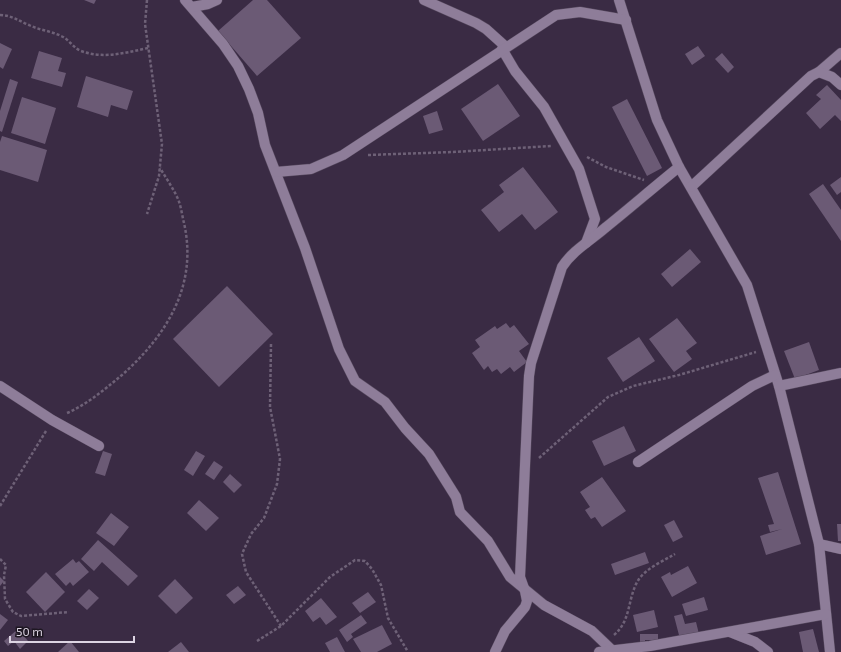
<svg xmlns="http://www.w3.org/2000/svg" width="841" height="652" viewBox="0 0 841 652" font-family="'Exo 2',sans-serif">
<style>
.building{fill:#6b5a75}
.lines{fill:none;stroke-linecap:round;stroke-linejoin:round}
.street-casing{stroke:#56495e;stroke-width:11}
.path{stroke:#6e6177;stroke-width:2.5;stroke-dasharray:3 2;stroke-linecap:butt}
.street{stroke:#8e7d99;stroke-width:10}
</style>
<rect width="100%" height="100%" fill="#3a2b44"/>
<g class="building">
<polygon points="84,0 96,0 94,4"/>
<polygon points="253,0 267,0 301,38 257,76 218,31"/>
<polygon points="0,43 12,49 3,69 0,67"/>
<polygon points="698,46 705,56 692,65 685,54"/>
<polygon points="39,51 62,58 58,71 66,73 62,87 31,78"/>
<polygon points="722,53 734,67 728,73 715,59"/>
<polygon points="86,76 133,91 127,110 111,105 108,117 77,107"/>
<polygon points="10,79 18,82 2,132 0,131 0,111"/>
<polygon points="498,84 520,116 483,141 461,109"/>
<polygon points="827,85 841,100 841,121 835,115 820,129 806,113 821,99 816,95"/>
<polygon points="22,97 56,108 45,144 11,133"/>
<polygon points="627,99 662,168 647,176 612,107"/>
<polygon points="437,111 443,130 429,134 423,116"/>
<polygon points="2,136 47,150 38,182 0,170 0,142"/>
<polygon points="523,167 558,212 535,230 522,214 499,232 481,210 504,192 499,185"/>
<polygon points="841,177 841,192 837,195 830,185"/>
<polygon points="823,184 841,210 841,241 809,194"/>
<polygon points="690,249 701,262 672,287 661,274"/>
<polygon points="227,286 273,334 219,387 173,339"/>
<polygon points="677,318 697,343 686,351 692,359 674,372 649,339"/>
<polygon points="506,323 510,328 514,325 529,344 519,351 527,362 514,372 510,367 501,374 497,369 492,372 488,366 484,370 472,353 480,347 475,340 495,326 497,329"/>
<polygon points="639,337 655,361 623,382 607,358"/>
<polygon points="809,342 819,370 795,379 784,351"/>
<polygon points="624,426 636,451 604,466 592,441"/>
<polygon points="103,451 112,454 105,476 95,473"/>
<polygon points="196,451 205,456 193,476 184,470"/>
<polygon points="214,461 223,467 214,480 205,474"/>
<polygon points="778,472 801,544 766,555 760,536 782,529 770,532 768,525 774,524 758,478"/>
<polygon points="230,474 242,485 234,493 223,482"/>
<polygon points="602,477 626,511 602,527 595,517 591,519 585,510 590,507 580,492"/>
<polygon points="199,500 219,518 206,531 187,513"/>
<polygon points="111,513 129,527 114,546 96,533"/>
<polygon points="674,520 683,537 673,542 664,525"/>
<polygon points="837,524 841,524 841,541 838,541"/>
<polygon points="98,540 138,576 128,586 102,562 94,571 81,559"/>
<polygon points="645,552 649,563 615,575 611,564"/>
<polygon points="73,559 76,563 79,561 89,572 73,586 70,582 66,586 55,574"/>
<polygon points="688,566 697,583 672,597 661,577 670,572 671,575"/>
<polygon points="46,572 65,592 45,612 26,592"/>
<polygon points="0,577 4,581 0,586"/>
<polygon points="175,579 193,598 176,614 158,596"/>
<polygon points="238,586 246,595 234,604 226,595"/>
<polygon points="89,589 99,598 87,610 77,601"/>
<polygon points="368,592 376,602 360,613 352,603"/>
<polygon points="704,597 708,610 686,616 682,604"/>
<polygon points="321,598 337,617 326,625 320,617 313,622 305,611"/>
<polygon points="654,610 658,627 637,632 633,615"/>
<polygon points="0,614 8,620 0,630"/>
<polygon points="682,614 685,624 696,622 699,634 680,639 674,616"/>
<polygon points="361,615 367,623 351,634 353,637 347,642 339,630"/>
<polygon points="382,625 392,644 377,652 361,652 353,639"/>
<polygon points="18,629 28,641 20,649 14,641 8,646 4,641"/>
<polygon points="813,629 819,652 803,652 799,632"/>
<polygon points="640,634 658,634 658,640 645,640 645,643 640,643"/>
<polygon points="337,637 345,652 330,652 325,643"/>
<polygon points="70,641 79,652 58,652"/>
<polygon points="181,642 189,652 168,652"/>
</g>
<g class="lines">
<defs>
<g id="street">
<polyline points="185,0 223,44 238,66 249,89 258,113 265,145 305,248 339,349 355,381 385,402 405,428 429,454 456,497 460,512 488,541 510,577 544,605 592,631 613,651"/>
<polyline points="424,0 476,23 486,29 506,47"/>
<polyline points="619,0 657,120 679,167 747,285 779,386 819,544 830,652"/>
<polyline points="192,7 208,4 217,0"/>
<polyline points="502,49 515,71 544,107 579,169 595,219 586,243"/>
<polyline points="819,72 841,53"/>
<polyline points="276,172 311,169 343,155 556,15 580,12 626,20"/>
<polyline points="691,187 811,76 819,72 832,77 841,85"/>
<polyline points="0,386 52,420 99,446"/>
<polyline points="779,386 841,373"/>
<polyline points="638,462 752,386 775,375"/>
<polyline points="819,544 841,549"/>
<polyline points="730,632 755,642 768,652"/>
<path d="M495 652 505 631 525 607 527 601 525 591 520 577 529 376 531 363 562 267C573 250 590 241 605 228 630 208 654 187 679 167"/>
<polyline points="599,652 650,646 826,614"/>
</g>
</defs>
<use href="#street" class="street-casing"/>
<g class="path">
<polyline points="147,0 145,24 162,144 159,176 147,214"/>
<path d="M0 15C11 15 19 21 29 25 39 30 51 31 61 36 69 39 73 48 81 51 103 59 125 53 148 48"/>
<polyline points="368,155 453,152 551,146"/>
<polyline points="587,157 606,167 644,180"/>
<polyline points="271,344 270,407 280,459 277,484 264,518 251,534 242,554 246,572 281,626"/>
<path d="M67 413C88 404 105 389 122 375 167 335 198 285 184 223 182 215 181 206 178 199 173 188 166 178 160 168"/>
<polyline points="539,458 608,397 633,386 679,375 756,352"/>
<polyline points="0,506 46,431"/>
<polyline points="0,559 6,565 4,575 5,599 13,612 21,616 69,612"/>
<path d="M614 635C632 620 627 597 639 579 647 568 663 561 675 554"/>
<polyline points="257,641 281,626 330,577 355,560 365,561 372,569 381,585 388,618 408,652"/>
</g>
<use href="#street" class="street"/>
</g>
<path d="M10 636v6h124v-6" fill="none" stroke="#ddd4e3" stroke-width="2"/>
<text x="16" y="636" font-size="12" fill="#ddd4e3" stroke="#1e1722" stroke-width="3" paint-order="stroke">50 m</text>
</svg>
